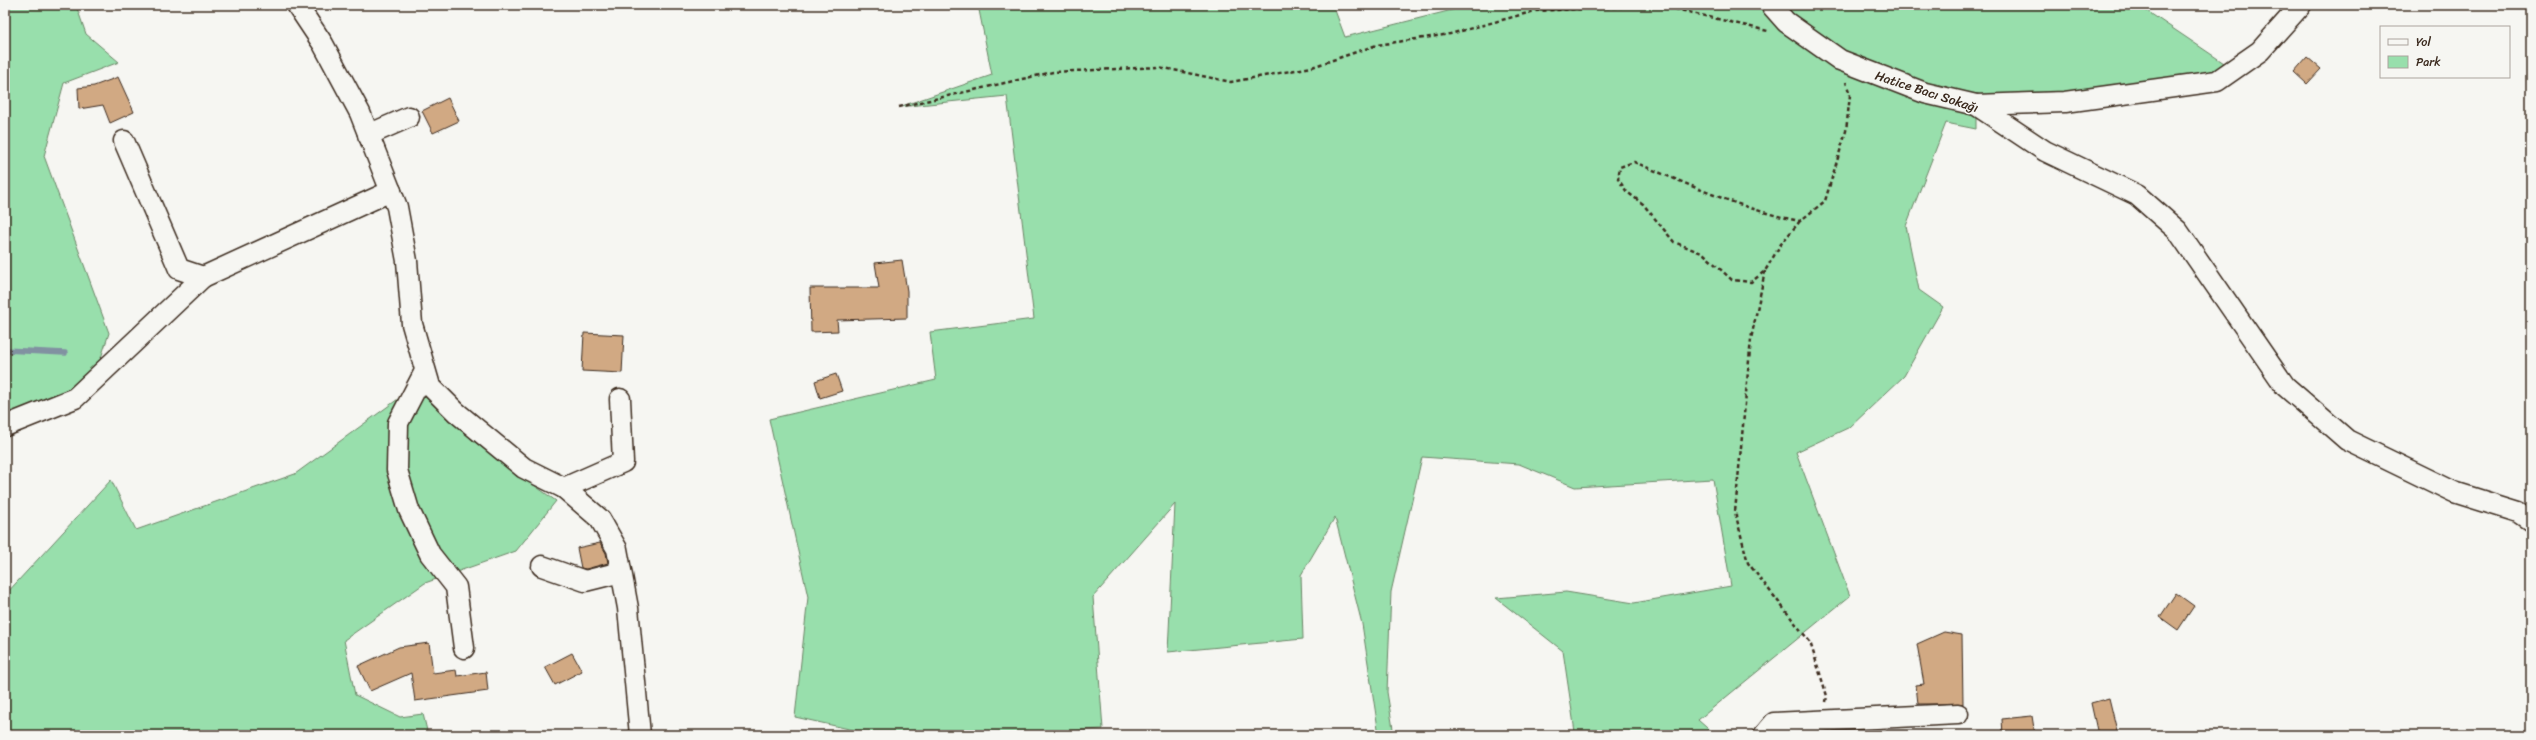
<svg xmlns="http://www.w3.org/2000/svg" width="2536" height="740" viewBox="0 0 2536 740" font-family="Sriracha,sans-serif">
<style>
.green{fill:#98dfac;stroke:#6a8465}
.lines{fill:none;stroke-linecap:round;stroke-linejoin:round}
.stream{stroke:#8191a1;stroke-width:5.5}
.building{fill:#d1a983;stroke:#3b2a1e}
.minor-casing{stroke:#3b2a1e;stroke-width:23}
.path{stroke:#3b2a1e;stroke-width:2.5;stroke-dasharray:4 3;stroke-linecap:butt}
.minor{stroke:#f6f6f2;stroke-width:20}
.labels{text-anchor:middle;stroke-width:3;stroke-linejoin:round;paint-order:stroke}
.street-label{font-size:13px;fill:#3b2a1e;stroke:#f6f6f2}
</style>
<rect width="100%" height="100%" fill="#f6f6f2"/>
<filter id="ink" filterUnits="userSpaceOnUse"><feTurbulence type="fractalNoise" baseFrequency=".025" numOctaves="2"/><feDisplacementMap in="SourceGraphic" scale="8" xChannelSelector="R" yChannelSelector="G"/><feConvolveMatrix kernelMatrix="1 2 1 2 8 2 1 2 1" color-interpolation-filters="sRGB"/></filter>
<g filter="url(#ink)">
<g class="green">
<polygon points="5,5 76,5 86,34 119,62 64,83 44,156 109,333 100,361 71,390 5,416"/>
<polygon points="978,5 1333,5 1345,37 1472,5 1759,5 1778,26 1853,76 1927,102 1976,115 1976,129 1946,123 1906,226 1919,290 1943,307 1904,376 1850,427 1796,452 1850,596 1698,720 1715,735 1570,735 1575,732 1563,651 1496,598 1566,592 1634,603 1731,586 1713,479 1575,487 1519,464 1422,457 1391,592 1387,692 1394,735 1379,735 1362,624 1335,517 1301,575 1303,639 1168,652 1175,504 1093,597 1103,729 997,735 876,735 795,717 808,597 769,419 936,380 930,332 1034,319 1007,96 899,107 992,75"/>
<polygon points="1779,5 2138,5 2227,65 2215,76 2062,95 1975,99 1928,88 1843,54"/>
<polygon points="2434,5 2531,5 2531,9"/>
<polygon points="420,383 472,440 556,501 516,551 425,583 344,640 355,695 400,717 423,714 428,735 5,735 5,595 111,480 136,530 295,474"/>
</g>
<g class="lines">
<polyline class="stream" points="5,350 65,353"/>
</g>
<g class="building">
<polygon points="2307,57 2321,69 2307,84 2294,72"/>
<polygon points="118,77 134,112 110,123 103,105 79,109 78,88 94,86"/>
<polygon points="448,98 459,121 433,133 422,111"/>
<polygon points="902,260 907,291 907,318 837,320 838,331 811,332 810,288 879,288 875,263"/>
<polygon points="584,333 624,335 622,373 582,371"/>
<polygon points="836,374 842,391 820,398 815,381"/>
<polygon points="600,543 606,553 608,563 586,569 581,568 577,548"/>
<polygon points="2176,593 2194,606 2178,630 2160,617"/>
<polygon points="1944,632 1962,635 1963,704 1918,704 1916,685 1924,684 1917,644"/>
<polygon points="429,643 433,673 456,670 457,676 486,672 488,691 415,701 411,673 370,691 358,666 399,647"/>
<polygon points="572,653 582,671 555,685 545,667"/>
<polygon points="2109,698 2118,735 2098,735 2091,703"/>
<polygon points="2032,716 2035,735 2003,735 2002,719"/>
</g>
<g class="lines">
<defs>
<g id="minor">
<polyline points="297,5 323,44 360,113 397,207 407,261 412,324 430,386 456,412 524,468 564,488 600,519 617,549 628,608 640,735"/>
<polyline points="1771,5 1786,22 1840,60 1925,93 1976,105 2045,151 2137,195 2178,231 2285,386 2347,440 2454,492 2518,512 2531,521"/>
<polyline points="1976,105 2065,102 2217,81 2260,51 2301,5"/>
<polyline points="368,135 409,117"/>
<polyline points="124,141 179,269 203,277 391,191"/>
<polyline points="425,371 398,423 397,470 409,510 430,554 456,587 464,648"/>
<polyline points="5,426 75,398 203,277"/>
<polyline points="564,488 623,462 620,399"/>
<polyline points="542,566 585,581 621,572"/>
<polyline points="1764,735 1774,723 1958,714"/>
</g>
</defs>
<use href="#minor" class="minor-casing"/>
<g class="path">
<polyline points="899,107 1053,72 1159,67 1231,82 1312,67 1377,45 1450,34 1535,11 1659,5 1768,31"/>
<path d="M1800 221 1781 244 1765 271 1751 282 1732 280 1704 254 1674 242 1643 204 1627 192 1618 179 1620 167 1634 162C1688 184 1743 210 1800 221L1825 201 1846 131 1850 95 1846 82"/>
<polyline points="1765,271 1751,339 1735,512 1748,563 1810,642 1827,696 1826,702"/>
</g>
<use href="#minor" class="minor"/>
</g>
</g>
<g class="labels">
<g class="street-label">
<text transform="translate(1927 91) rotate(18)" y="5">Hatice Bacı Sokağı</text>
</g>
</g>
<rect width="2536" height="740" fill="none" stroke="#f6f6f2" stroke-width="20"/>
<rect x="10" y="10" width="2516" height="720" fill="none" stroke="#3b2a1e" stroke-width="1.5" filter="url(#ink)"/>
<rect x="2380" y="26" width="130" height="52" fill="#f6f6f2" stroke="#aba49d"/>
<rect x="2388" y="39" width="20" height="6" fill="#f6f6f2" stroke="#aba49d"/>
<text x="2416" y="46" font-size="12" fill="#3b2a1e">Yol</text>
<rect x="2388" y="56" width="20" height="12" fill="#98dfac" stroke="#aba49d"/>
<text x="2416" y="66" font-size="12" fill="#3b2a1e">Park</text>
</svg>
